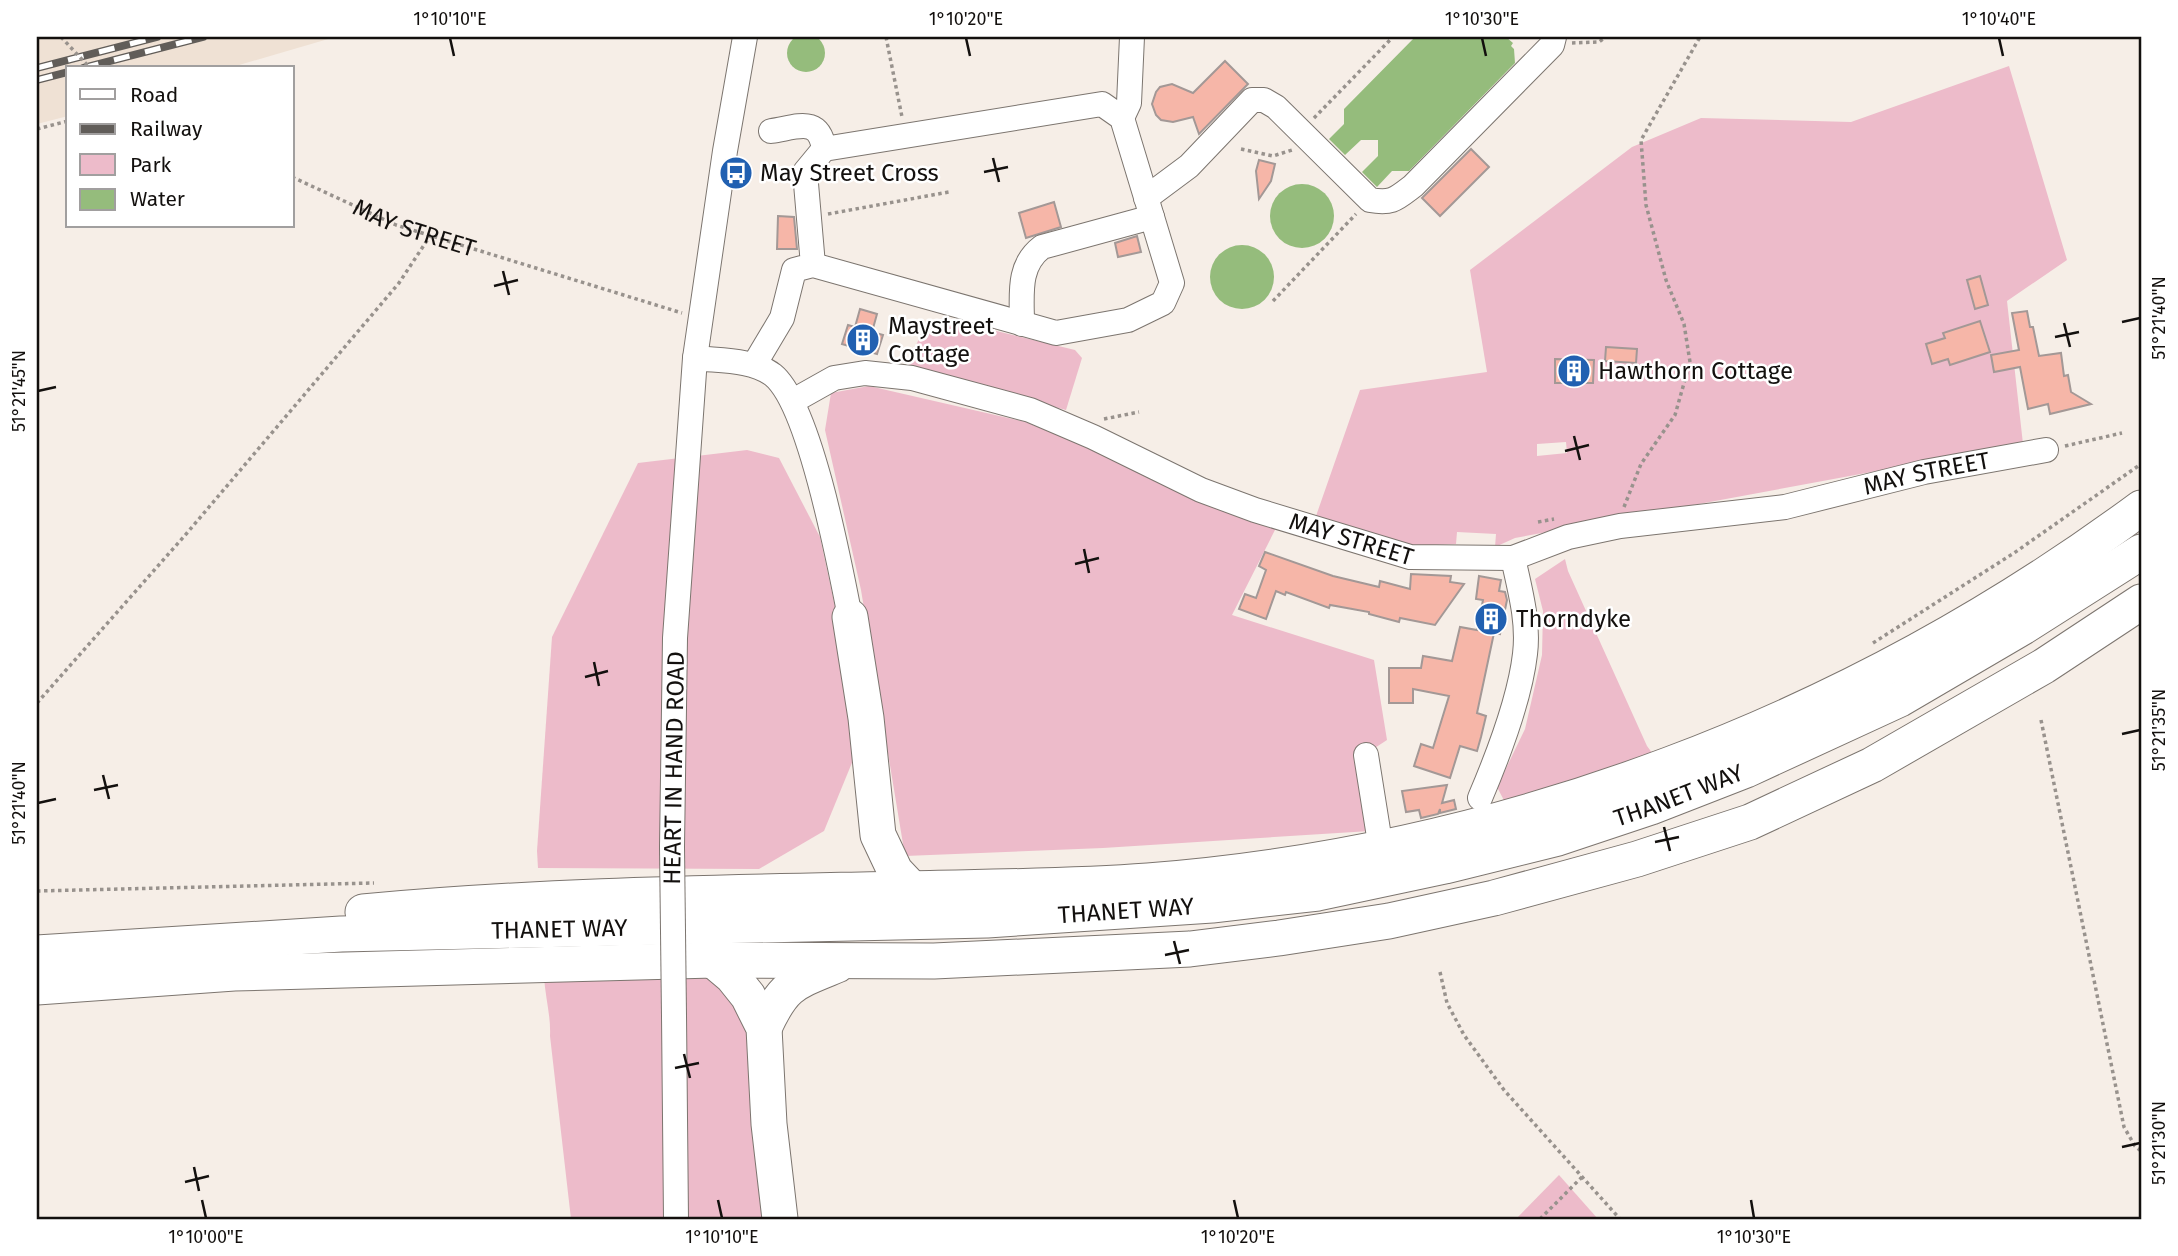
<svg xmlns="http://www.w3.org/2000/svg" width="2178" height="1256" viewBox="0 0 2178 1256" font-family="'Fira Sans',sans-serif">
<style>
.built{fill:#efe1d4}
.green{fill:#edbbca;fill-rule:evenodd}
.water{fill:#95bc7c}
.building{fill:#f6b6a8;stroke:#a39896;stroke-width:2}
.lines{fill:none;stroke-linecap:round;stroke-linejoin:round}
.minor-casing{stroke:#7c756f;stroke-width:26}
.highway-casing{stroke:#7c756f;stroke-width:37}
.path{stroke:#98928d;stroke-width:3.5;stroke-dasharray:3.5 3.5;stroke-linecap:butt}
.minor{stroke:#fff;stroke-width:24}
.highway{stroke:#fff;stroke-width:35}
.rail-casing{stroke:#615d59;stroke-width:8}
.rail{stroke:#fff;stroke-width:5;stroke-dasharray:16;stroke-linecap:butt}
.minor-bridge-casing{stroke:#7c756f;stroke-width:26;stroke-linecap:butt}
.path-bridge{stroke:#98928d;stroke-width:3.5;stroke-dasharray:3.5 3.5;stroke-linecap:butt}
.minor-bridge{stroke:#fff;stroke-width:24}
.ticks{fill:none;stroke:#13100e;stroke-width:2.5}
.labels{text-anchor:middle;stroke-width:5;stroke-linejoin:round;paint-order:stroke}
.poi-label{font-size:24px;fill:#13100e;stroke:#fff;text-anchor:start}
.street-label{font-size:24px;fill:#13100e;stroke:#fff}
.neatline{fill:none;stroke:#13100e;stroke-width:2.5}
.ticks-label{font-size:18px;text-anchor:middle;fill:#13100e}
</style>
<rect width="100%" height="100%" fill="#f6eee7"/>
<polygon class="built" points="37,37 335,37 229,68 68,68 68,116 37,124"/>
<g class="green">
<path d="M2009 66 2067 260 2007 301 2023 444 1515 538 1495 547 1496 534 1457 532 1456 544 1407 546 1316 516 1360 390 1487 372 1470 270 1632 147 1701 118 1851 122ZM1980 276 1988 304 1975 308 1967 279ZM1982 327 1988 344 1964 352 1966 360 1950 365 1948 359 1932 364 1926 344 1945 338 1943 333 1955 329ZM1606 347 1636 349V363L1605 361ZM2010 352 2013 369 1994 371 1991 355ZM1555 359 1593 360V383L1555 382ZM1566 442 1567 453 1537 456V444Z"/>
<polygon points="924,326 980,327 1075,350 1082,358 1066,410 907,368"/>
<polygon points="869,386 1026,422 1277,526 1232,615 1374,660 1387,740 1358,759 1370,831 1103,848 905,856 861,590 825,430 831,393"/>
<polygon points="747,450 779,458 820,537 838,620 858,748 824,831 759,869 538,868 537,851 552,637 638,463"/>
<polygon points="1565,559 1568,571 1647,746 1656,758 1509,810 1497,787 1525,729 1542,655 1543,611 1535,579"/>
<path d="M544 976H722L743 1007 770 1219H571L550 1036C551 1015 545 997 544 976Z"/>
<polygon points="1559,1175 1598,1219 1516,1219"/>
</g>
<g class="water">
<circle cx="806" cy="53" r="19"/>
<polygon points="1415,37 1506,37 1513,43 1511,46 1514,49 1515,63 1409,171 1392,171 1377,187 1362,172 1378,156 1378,140 1361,140 1345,155 1329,139 1344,124 1344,109"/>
<circle cx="1302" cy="216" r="32"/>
<circle cx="1242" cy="277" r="32"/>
</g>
<g class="building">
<polygon points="1225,61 1248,84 1199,134 1193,117 1173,122 1161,120 1156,115 1152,104 1156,92 1160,87 1172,84 1193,93"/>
<polygon points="1471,149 1489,167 1440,216 1422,198"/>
<polygon points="1259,160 1275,164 1271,181 1259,199 1256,171"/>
<polygon points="1054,202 1061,227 1026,238 1019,213"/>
<polygon points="778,216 794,217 797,249 777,249"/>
<polygon points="1137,236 1141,252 1118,257 1115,243"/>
<polygon points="1980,276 1988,305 1975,309 1967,280"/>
<polygon points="860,309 877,314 872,332 883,335 877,354 842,344 848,325 855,327"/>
<polygon points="2027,311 2030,327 2033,327 2039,356 2061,353 2064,376 2068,375 2071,392 2091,404 2050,414 2048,404 2028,409 2020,367 1994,372 1991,355 2019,350 2012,313"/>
<polygon points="1980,321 1990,352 1950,365 1948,359 1932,364 1926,344 1945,338 1943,333"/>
<polygon points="1606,347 1637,349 1636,363 1605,361"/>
<polygon points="1555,359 1594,360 1593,383 1555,383"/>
<polygon points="1265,552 1333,576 1379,587 1380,581 1410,589 1411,574 1451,576 1450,582 1464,584 1435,625 1400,618 1399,622 1369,614 1369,612 1330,605 1329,608 1286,592 1285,595 1276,591 1266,619 1239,609 1245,594 1256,598 1266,570 1259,566"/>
<polygon points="1479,576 1501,580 1499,591 1505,592 1507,600 1500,634 1494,633 1477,713 1486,716 1481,737 1477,751 1460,746 1450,778 1414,766 1421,744 1433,748 1449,696 1413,689 1413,703 1389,703 1389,668 1421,668 1423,656 1452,661 1460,627 1477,630 1483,600 1476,599"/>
<polygon points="1447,785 1442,803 1454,800 1456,809 1440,813 1440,809 1438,814 1421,818 1419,810 1406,812 1402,791"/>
</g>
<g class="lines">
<defs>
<g id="minor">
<polyline points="1122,118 1129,103 1132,37"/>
<path d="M771 131C798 127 819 116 824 149"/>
<path d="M1146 198 1189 166 1252 100H1264L1276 107 1370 200C1392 204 1396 199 1413 186L1552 45 1554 37"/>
<path d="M1022 324C1022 295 1017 266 1042 247L1152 217"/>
<path d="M695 358C719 361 752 359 773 375 810 405 840 566 850 617"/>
<polyline points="754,365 782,318 794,270 813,265 1056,333 1128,320 1163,303 1172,283 1122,118 1102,104 824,149 805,172 813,265"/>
<path id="s2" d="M793 401 834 378 865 373 912 378 1030 410 1093 437 1201 490 1255 510 1410 557 1513 558 1568 537 1620 526 1785 507 1924 472 2046 450"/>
<polyline points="1366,755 1381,849"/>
<path d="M1480 798C1497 758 1520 698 1525 654 1529 622 1520 590 1513 558"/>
<polyline points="672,847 675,638 695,358 725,151 745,37"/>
<polyline points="674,1016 676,1219"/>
</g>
<g id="highway">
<polyline points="850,617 866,718 878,835 895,871 912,889"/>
<path d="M363 912C543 895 724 893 905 889 985 887 1067 887 1148 881 1506 853 1852 722 2141 508"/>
<path id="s3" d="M37 953 341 934 987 920 1212 905 1318 893 1445 866 1558 838 1651 807 1746 770 1900 699 2023 627 2141 552"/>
<polyline points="713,960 732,976 748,996 764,1028 769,1124 780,1219"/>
<polyline points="37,987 234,973 713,960 934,961 1190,949 1279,938 1389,921 1494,898 1637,859 1750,822 1872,765 2044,666 2141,602"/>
<path d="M764 1028C784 984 793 983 837 965"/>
</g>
</defs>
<use href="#minor" class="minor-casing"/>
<use href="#highway" class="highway-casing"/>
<g class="path">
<polyline points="886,37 902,117"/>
<polyline points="1572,43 1599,42 1606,37"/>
<polyline points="1314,118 1393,37"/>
<polyline points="37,129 68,121"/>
<polyline points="1241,149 1273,156 1292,150"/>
<path id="s1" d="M292 177 396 225 682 313"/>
<polyline points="828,214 949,192"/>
<polyline points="1273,301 1356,214"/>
<polyline points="1104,419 1139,412"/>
<polyline points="2065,446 2122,433"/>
<polyline points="1624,507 1641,464 1675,415 1690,362 1684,324 1666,280 1646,205 1641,140 1700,37"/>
<polyline points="1538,522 1554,519"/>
<polyline points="1873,643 2014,553 2141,464"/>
<polyline points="37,703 187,533 399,283 430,236"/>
<polyline points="2041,720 2124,1127 2135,1146 2141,1151"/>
<polyline points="37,891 374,883"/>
<polyline points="1440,972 1447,1003 1464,1035 1504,1090 1620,1219"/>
<polyline points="1540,1219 1583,1176"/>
</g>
<use href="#minor" class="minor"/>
<use href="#highway" class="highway"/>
<defs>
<g id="rail">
<polyline points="37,68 157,37"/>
<polyline points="83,68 203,37"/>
<polyline points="37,80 68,72"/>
</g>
</defs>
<use href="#rail" class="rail-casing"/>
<use href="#rail" class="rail"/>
<defs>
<polyline id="minor-bridge" points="672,847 674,1016"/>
</defs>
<use href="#minor-bridge" class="minor-bridge-casing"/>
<polyline class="path-bridge" points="61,37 90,68"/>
<use href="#minor-bridge" class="minor-bridge"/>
</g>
<path class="ticks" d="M450 38 454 56M966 38 970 56M1482 38 1486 56M1999 38 2003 56M993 158 999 182M984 172 1008 167M503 271 509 295M494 286 518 280M2122 322 2140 318M2064 323 2070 347M2055 337 2079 332M38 391 56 387M1574 436 1580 460M1565 451 1589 445M1084 549 1089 573M1075 564 1099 558M594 662 599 686M585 677 608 671M2122 734 2140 730M103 775 109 799M94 790 118 785M38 803 56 799M1664 827 1670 851M1655 842 1679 837M1174 941 1180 964M1165 955 1189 950M684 1054 690 1078M675 1068 699 1063M2122 1147 2140 1143M194 1167 199 1191M185 1182 209 1176M202 1200 206 1218M718 1200 722 1218M1234 1200 1238 1218M1751 1200 1754 1218"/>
<defs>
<symbol id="bus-disc" viewBox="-11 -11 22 22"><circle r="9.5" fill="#2160b1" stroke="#fff"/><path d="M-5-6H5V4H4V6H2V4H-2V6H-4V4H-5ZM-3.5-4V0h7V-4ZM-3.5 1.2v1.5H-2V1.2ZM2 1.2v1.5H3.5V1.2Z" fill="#fff"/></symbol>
<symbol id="building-disc" viewBox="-11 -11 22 22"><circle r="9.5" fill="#2160b1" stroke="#fff"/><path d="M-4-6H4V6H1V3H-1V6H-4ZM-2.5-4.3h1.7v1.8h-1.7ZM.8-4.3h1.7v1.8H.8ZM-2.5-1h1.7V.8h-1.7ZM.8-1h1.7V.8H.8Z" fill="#fff"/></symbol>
</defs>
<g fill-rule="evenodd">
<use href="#bus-disc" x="717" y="154" width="38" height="38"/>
<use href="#building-disc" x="844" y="321" width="38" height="38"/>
<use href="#building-disc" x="1555" y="352" width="38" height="38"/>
<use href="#building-disc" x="1472" y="600" width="38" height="38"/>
</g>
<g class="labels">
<g class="poi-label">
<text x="760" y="181">May Street Cross</text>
<text x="888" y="334">Maystreet<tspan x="888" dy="28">Cottage</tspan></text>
<text x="1598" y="379">Hawthorn Cottage</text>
<text x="1516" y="627">Thorndyke</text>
</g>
<g class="street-label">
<text dy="8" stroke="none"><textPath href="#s1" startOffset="133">MAY STREET</textPath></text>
<text dy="8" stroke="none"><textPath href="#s2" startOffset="1183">MAY STREET</textPath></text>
<text dy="8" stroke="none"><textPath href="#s2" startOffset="595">MAY STREET</textPath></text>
<text transform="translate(674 768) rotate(-89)" y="8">HEART IN HAND ROAD</text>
<text dy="8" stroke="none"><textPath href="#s3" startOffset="1657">THANET WAY</textPath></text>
<text dy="8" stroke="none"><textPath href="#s3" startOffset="1090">THANET WAY</textPath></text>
<text dy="8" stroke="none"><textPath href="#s3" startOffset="523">THANET WAY</textPath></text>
</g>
</g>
<rect width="2178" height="1256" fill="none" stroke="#ffffff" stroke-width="77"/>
<rect x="66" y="66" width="228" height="161" fill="#ffffff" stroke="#a19f9f" stroke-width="2"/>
<rect x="80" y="89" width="35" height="10" fill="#ffffff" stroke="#a19f9f" stroke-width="2"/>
<text x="130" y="102" font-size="21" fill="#13100e">Road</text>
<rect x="80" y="124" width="35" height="10" fill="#615d59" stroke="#a19f9f" stroke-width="2"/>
<text x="130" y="136" font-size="21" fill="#13100e">Railway</text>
<rect x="80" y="154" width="35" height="21" fill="#edbbca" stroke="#a19f9f" stroke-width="2"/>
<text x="130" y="172" font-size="21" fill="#13100e">Park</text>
<rect x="80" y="189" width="35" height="21" fill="#95bc7c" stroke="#a19f9f" stroke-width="2"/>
<text x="130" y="206" font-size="21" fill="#13100e">Water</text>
<rect x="38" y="38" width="2102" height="1180" class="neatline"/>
<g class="ticks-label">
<text x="450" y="25">1°10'10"E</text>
<text x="966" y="25">1°10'20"E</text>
<text x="1482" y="25">1°10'30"E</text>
<text x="1999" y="25">1°10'40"E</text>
<text transform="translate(2159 318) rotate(-90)" y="6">51°21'40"N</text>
<text transform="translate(19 391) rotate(-90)" y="6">51°21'45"N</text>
<text transform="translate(2159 730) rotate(-90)" y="6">51°21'35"N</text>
<text transform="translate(19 803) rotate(-90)" y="6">51°21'40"N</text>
<text transform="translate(2159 1143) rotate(-90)" y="6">51°21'30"N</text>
<text x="206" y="1243">1°10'00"E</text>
<text x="722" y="1243">1°10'10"E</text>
<text x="1238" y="1243">1°10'20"E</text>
<text x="1754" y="1243">1°10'30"E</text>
</g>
</svg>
